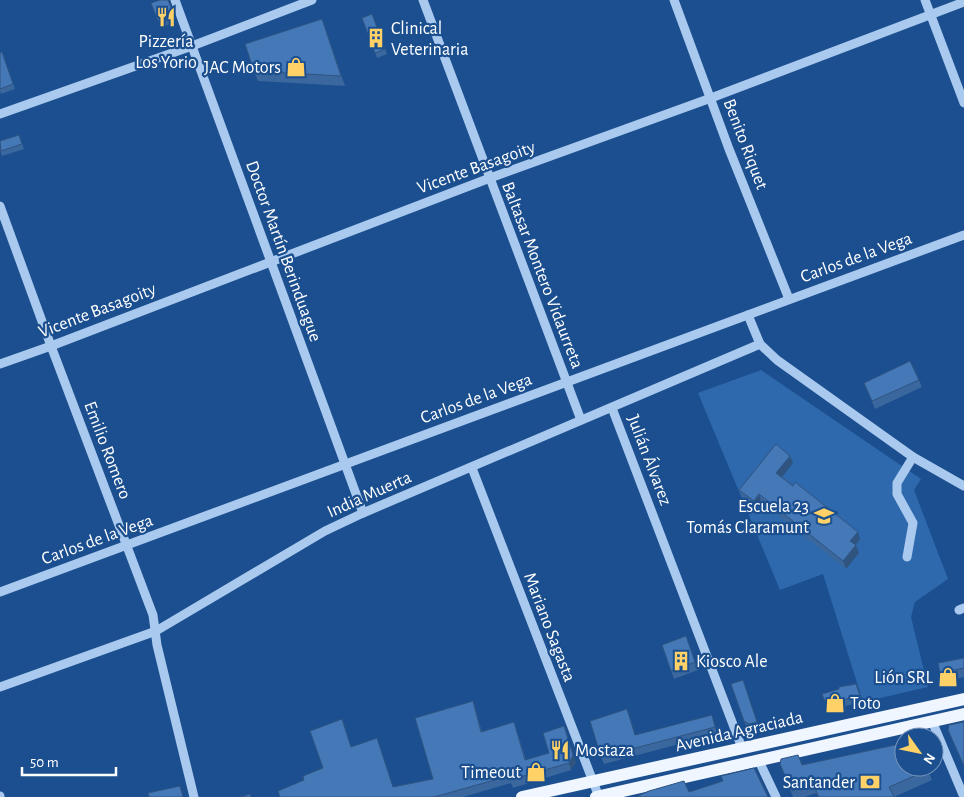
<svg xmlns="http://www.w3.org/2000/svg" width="964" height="797" viewBox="0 0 964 797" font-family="'Alegreya Sans',sans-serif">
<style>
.green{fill:#2e69ad}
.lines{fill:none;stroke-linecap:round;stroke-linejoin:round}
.minor{stroke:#a9c9ee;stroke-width:9}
.major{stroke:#f0f6ff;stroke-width:12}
.wall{fill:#3a679d}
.shaded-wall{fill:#305480}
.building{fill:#4478b7;stroke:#305480}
.labels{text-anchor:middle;stroke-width:4.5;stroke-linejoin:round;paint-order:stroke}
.poi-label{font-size:18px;fill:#fff;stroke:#1b4f8f;text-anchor:end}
.street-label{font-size:18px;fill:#fff;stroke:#1b4f8f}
</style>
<rect width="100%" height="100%" fill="#1b4f8f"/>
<polygon class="green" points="761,370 921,479 914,490 948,579 915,602 911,617 928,687 863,702 823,574 780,590 698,393"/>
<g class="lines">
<g class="minor">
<polyline points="175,0 363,513"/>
<polyline points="423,0 581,420"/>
<polyline points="674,0 729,149 789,299"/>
<polyline points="925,0 964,103"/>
<polyline points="0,114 192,46 312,0"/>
<polyline points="0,206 51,346 153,615 157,645 194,797"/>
<polyline points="748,315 760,344 777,360 913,457 964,486"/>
<polyline points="0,364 51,346 490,178 711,98 964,2"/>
<polyline points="612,408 742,748"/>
<polyline points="472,468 599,797"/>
<polyline points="907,557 913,523 897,494 897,483 913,457"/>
<polyline points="0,592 964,235"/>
<polyline points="959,610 964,608"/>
<polyline points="0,687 156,631 325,531 363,513 760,344"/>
<polyline points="932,721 964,797"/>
<polyline points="759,761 776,797"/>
<polyline points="0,796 0,797"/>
</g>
<g class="major">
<polyline points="522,797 964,699"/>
<polyline points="596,797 964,714"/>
</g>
</g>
<g class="wall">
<polygon points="151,3 174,17 172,23 161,28"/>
<polygon points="372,14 387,54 377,58 362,18"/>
<polygon points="322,19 345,86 258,81 254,71"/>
<polygon points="2,52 15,89 1,94 0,91 0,53"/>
<polygon points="19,135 24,149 2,156 0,150"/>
<polygon points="919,380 922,387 875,409 864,383"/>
<polygon points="793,463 782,477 860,539 856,545 859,553 846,569 761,502 756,508 742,497 739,490"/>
<polygon points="686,636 698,670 674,679 662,645"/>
<polygon points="964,658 964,677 944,682 940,673"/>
<polygon points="743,680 759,727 750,729 746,726 731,684"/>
<polygon points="856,684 863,702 845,706 846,710 829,713 822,694"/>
<polygon points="473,701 482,732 514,722 526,760 576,762 571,770 513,788 511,783 463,797 280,797 323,768 352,747 393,787 433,779"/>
<polygon points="714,722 717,734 604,764 601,757"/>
<polygon points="780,764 927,767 932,780 894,797 818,797 816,793 805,797 793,797"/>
</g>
<g class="shaded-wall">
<polygon points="173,12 174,17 172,23 170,18"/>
<polygon points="790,456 793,463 779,481 776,473"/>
<polygon points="759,494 761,502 756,508 754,501"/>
<polygon points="858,532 860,539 853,549 850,541"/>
<polygon points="856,545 859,553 846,569 843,561"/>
<polygon points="567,734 576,762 571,770 569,763"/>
</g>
<g class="building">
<polygon points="160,0 168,0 173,12 170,18 159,23 151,3"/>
<polygon points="372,14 385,49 375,53 362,18"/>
<polygon points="322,19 341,76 254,71 245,44"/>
<polygon points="2,52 13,84 0,89 0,53"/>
<polygon points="19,135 22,144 1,151 0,141"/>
<polygon points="910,361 919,380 872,401 864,383"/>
<polygon points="776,444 790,456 776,473 793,486 795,482 858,532 850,541 856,545 843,561 759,494 754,501 739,490"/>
<polygon points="686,636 695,662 671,671 662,645"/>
<polygon points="964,658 964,668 940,673 938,663"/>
<polygon points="743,680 757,722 749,724 744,721 731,684"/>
<polygon points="856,684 860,696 842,700 844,703 827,707 822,694 839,689 839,687"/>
<polygon points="473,701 481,732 514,722 525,760 549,753 543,733 564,726 573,755 569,763 510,780 509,776 434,797 280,797 278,791 304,780 303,776 323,768 310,731 342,719 351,747 377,738 393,787 433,779 415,718"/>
<polygon points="627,709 635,735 712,715 715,727 601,757 590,721"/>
<polygon points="964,722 964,766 948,730 949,725"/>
<polygon points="904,743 904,767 927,767 928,770 889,787 894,797 819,797 812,782 792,791 780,764 781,759 798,755 802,765"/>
<polygon points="754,768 768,797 636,797 649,791 684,781 689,792 723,781 721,776"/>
<polygon points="180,786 183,797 149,797 148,793"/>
<polygon points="250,794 251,797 240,797"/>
</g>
<defs>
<symbol id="restaurant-bare" viewBox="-9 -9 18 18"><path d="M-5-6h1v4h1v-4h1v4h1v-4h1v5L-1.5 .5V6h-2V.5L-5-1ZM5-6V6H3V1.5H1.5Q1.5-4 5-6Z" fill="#ffd166" stroke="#1b4f8f" stroke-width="2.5" paint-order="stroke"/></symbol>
<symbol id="building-bare" viewBox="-9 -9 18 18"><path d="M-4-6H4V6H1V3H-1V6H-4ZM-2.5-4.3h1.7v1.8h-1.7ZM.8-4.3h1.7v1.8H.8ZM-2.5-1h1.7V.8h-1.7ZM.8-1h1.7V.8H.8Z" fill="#ffd166" stroke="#1b4f8f" stroke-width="2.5" paint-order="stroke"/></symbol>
<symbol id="shop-bare" viewBox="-9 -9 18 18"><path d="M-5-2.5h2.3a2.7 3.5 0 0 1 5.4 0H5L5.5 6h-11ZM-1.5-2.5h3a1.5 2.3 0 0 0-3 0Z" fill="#ffd166" stroke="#1b4f8f" stroke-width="2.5" paint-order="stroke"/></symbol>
<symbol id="school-bare" viewBox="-9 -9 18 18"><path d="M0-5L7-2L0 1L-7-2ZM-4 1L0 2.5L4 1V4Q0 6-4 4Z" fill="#ffd166" stroke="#1b4f8f" stroke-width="2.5" paint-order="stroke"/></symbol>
<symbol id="bank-bare" viewBox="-9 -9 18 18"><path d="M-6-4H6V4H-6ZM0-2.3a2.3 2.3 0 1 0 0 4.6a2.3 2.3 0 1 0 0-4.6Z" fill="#ffd166" stroke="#1b4f8f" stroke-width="2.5" paint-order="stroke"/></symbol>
</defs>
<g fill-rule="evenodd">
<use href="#restaurant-bare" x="152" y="3" width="28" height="28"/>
<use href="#building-bare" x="362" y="24" width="28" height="28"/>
<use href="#shop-bare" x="282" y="53" width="28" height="28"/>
<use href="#school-bare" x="810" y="502" width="28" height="28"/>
<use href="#building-bare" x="667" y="647" width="28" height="28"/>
<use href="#shop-bare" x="934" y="663" width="28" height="28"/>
<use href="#shop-bare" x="821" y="689" width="28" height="28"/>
<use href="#restaurant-bare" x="546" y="736" width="28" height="28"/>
<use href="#shop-bare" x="522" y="758" width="28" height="28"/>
<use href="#bank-bare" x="856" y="768" width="28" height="28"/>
</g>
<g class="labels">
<g class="poi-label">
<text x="391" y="34" text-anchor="start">Clinical<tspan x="391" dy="21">Veterinaria</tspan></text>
<text x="166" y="47" text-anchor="middle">Pizzería<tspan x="166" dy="21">Los Yorio</tspan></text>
<text x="281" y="73">JAC Motors</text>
<text x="809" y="512">Escuela 23<tspan x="809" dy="21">Tomás Claramunt</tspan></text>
<text x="696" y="667" text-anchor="start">Kiosco Ale</text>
<text x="933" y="683">Lión SRL</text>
<text x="850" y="709" text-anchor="start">Toto</text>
<text x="575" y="756" text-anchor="start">Mostaza</text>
<text x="521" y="778">Timeout</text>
<text x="855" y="788">Santander</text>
</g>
<g class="street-label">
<text transform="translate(746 144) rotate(69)" y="6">Benito Riquet</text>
<text transform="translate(476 167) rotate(-20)" y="6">Vicente Basagoity</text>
<text transform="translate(284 251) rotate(70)" y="6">Doctor Martín Berinduague</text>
<text transform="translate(856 257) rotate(-20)" y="6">Carlos de la Vega</text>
<text transform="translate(543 275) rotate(69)" y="6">Baltasar Montero Vidaurreta</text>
<text transform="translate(97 310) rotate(-21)" y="6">Vicente Basagoity</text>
<text transform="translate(476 398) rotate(-20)" y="6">Carlos de la Vega</text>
<text transform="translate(108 450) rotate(69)" y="6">Emilio Romero</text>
<text transform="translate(650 460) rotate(69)" y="6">Julián Álvarez</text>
<text transform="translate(369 494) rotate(-24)" y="6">India Muerta</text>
<text transform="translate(97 539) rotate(-20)" y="6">Carlos de la Vega</text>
<text transform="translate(550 627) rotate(69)" y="6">Mariano Sagasta</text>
<text transform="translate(739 731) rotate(-13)" y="6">Avenida Agraciada</text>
</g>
</g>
<g transform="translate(919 752) rotate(123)"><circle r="24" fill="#1b4f8f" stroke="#7695bc"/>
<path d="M0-4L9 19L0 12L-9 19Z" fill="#ffd166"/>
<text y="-8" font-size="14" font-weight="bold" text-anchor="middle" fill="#ffffff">N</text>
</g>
<path d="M22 767v8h94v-8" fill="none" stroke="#ffffff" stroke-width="2.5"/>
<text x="30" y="767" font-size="15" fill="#ffffff" stroke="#1b4f8f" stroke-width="4" paint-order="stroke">50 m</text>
</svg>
